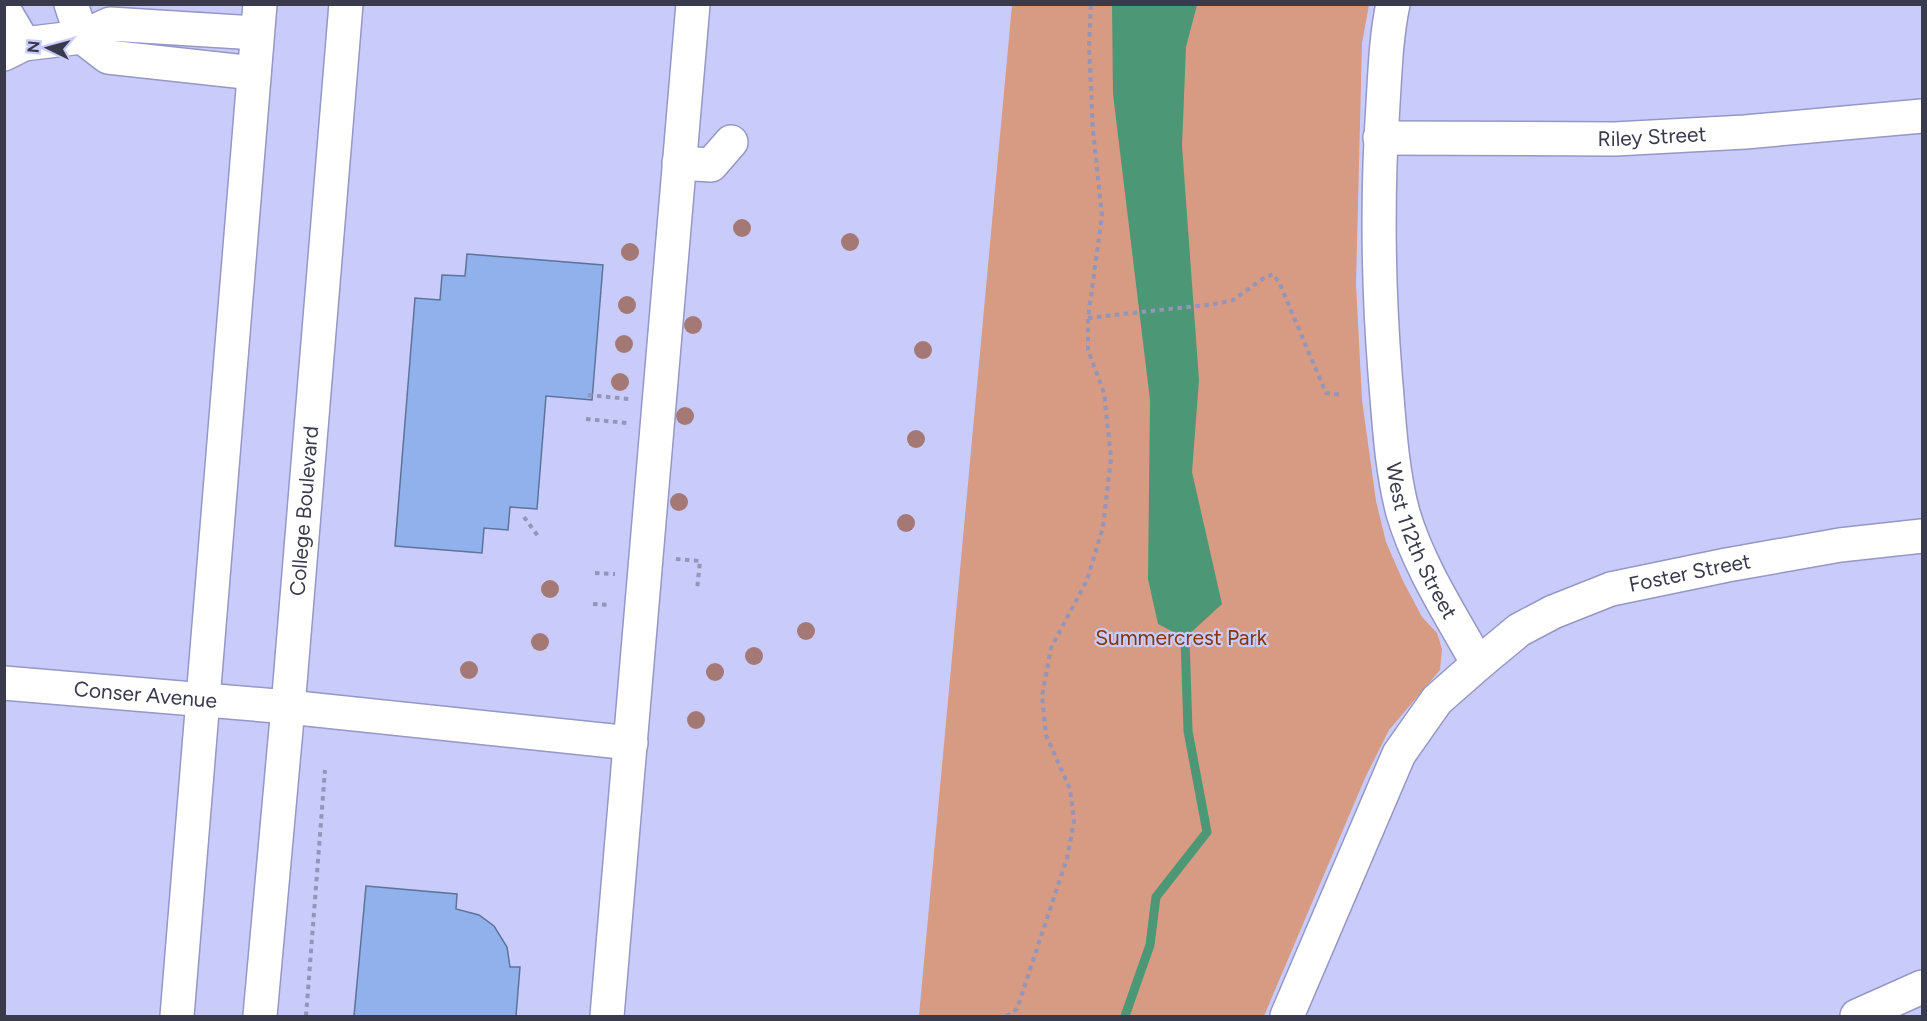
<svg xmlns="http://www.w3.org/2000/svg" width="1927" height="1021" viewBox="0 0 1927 1021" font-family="Figtree,sans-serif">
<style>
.green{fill:#d79a82}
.water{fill:#4c9876}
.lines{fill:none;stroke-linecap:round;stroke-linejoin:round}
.stream{stroke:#4c9876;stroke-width:9}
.building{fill:#91b1ed;stroke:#5e739a;stroke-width:1.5}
.minor-casing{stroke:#9597c4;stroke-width:36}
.major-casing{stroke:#9597c4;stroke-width:36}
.path{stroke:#9395b9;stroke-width:4;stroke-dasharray:4.5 4.5;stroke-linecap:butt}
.minor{stroke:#fff;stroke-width:33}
.major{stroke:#fff;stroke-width:33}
.tree{fill:#a47875}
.labels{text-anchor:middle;stroke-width:4.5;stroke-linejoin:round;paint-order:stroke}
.street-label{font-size:21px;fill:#3a3a4d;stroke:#c9ccfb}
.park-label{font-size:21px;fill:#853307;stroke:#c9ccfb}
</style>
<rect width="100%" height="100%" fill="#c9ccfb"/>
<polygon class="green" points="1012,5 1369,5 1362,43 1356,284 1362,400 1376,501 1386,542 1403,581 1422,617 1437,633 1442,649 1440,670 1389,730 1365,778 1264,1016 919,1016"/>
<polygon class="water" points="1112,5 1197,5 1186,47 1182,146 1199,380 1192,472 1222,604 1185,638 1158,624 1148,579 1150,400 1113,94"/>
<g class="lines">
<polyline class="stream" points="1125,1016 1150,945 1156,897 1207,832 1188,731 1185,638"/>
</g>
<g class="building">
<polygon points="467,254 603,265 592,400 546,396 537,509 510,507 508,530 484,528 482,553 395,546 415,298 440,300 442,275 465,276"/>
<polygon points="366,886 457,894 456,909 479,915 494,926 507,947 510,967 520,967 516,1016 354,1016"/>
</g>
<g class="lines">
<defs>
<g id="minor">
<polyline points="71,4 82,37 108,57 254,73"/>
<path id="s1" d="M1393 4C1386 37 1385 71 1383 104 1377 194 1378 283 1385 373 1389 419 1391 468 1403 513 1419 567 1451 615 1478 664"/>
<polyline points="4,10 24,44"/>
<polyline points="4,54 24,44 82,37 110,24 257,33"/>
<path id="s2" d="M1380 138 1615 139 1745 132 1922 116"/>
<polyline points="679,163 711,165 731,142"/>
<path id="s3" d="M4 683 288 707 631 743"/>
<polyline points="607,1016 693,4"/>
<path id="s4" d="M1287 1016 1399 754 1437 700 1478 664 1519 630 1553 612 1611 589 1727 565 1840 545 1922 536"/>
<polyline points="1857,1016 1922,987"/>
</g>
<g id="major">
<polyline points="177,1016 260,4"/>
<path id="s5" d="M260 1016 288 707 346 4"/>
</g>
</defs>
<use href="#minor" class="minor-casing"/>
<use href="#major" class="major-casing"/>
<g class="path">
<polyline points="1088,318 1215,304 1233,300 1264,278 1273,274 1279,282 1326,393 1343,395"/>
<polyline points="588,395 629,399"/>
<polyline points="586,419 627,423"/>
<polyline points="524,517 538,536"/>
<polyline points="676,559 700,561 697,590"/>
<polyline points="595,573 615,574"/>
<polyline points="593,604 610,605"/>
<polyline points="306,1016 325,770"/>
<polyline points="1006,1016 1017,1009 1067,858 1074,822 1070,789 1046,735 1042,696 1051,648 1087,580 1103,527 1111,458 1104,393 1088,350 1088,318 1102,216 1093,131 1089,46 1091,4"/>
</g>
<use href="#minor" class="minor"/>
<use href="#major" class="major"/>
</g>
<g class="tree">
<circle cx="742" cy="228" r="9"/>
<circle cx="850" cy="242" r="9"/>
<circle cx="630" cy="252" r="9"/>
<circle cx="627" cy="305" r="9"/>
<circle cx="693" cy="325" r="9"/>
<circle cx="624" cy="344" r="9"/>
<circle cx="923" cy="350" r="9"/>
<circle cx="620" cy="382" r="9"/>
<circle cx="685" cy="416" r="9"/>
<circle cx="916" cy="439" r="9"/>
<circle cx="679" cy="502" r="9"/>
<circle cx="906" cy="523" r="9"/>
<circle cx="550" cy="589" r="9"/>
<circle cx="806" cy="631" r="9"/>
<circle cx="540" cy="642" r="9"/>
<circle cx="754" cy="656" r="9"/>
<circle cx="469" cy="670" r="9"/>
<circle cx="715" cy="672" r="9"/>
<circle cx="696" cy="720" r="9"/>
</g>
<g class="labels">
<g class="street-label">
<text dy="7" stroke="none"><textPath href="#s2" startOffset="272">Riley Street</textPath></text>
<text dy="7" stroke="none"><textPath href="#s5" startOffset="507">College Boulevard</textPath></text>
<text dy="7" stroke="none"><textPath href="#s1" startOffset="543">West 112th Street</textPath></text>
<text dy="7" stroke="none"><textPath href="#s4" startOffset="640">Foster Street</textPath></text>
<text dy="7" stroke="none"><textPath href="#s3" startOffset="142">Conser Avenue</textPath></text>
</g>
<g class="park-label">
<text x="1181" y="645">Summercrest Park</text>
</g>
</g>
<rect width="1927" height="1021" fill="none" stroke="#3a3a4d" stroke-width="12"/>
<g transform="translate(48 48) rotate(275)" stroke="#c9ccfb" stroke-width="4.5" paint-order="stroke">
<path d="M0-4.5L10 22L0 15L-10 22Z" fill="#3a3a4d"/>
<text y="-9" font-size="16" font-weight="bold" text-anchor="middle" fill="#3a3a4d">N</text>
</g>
</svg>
